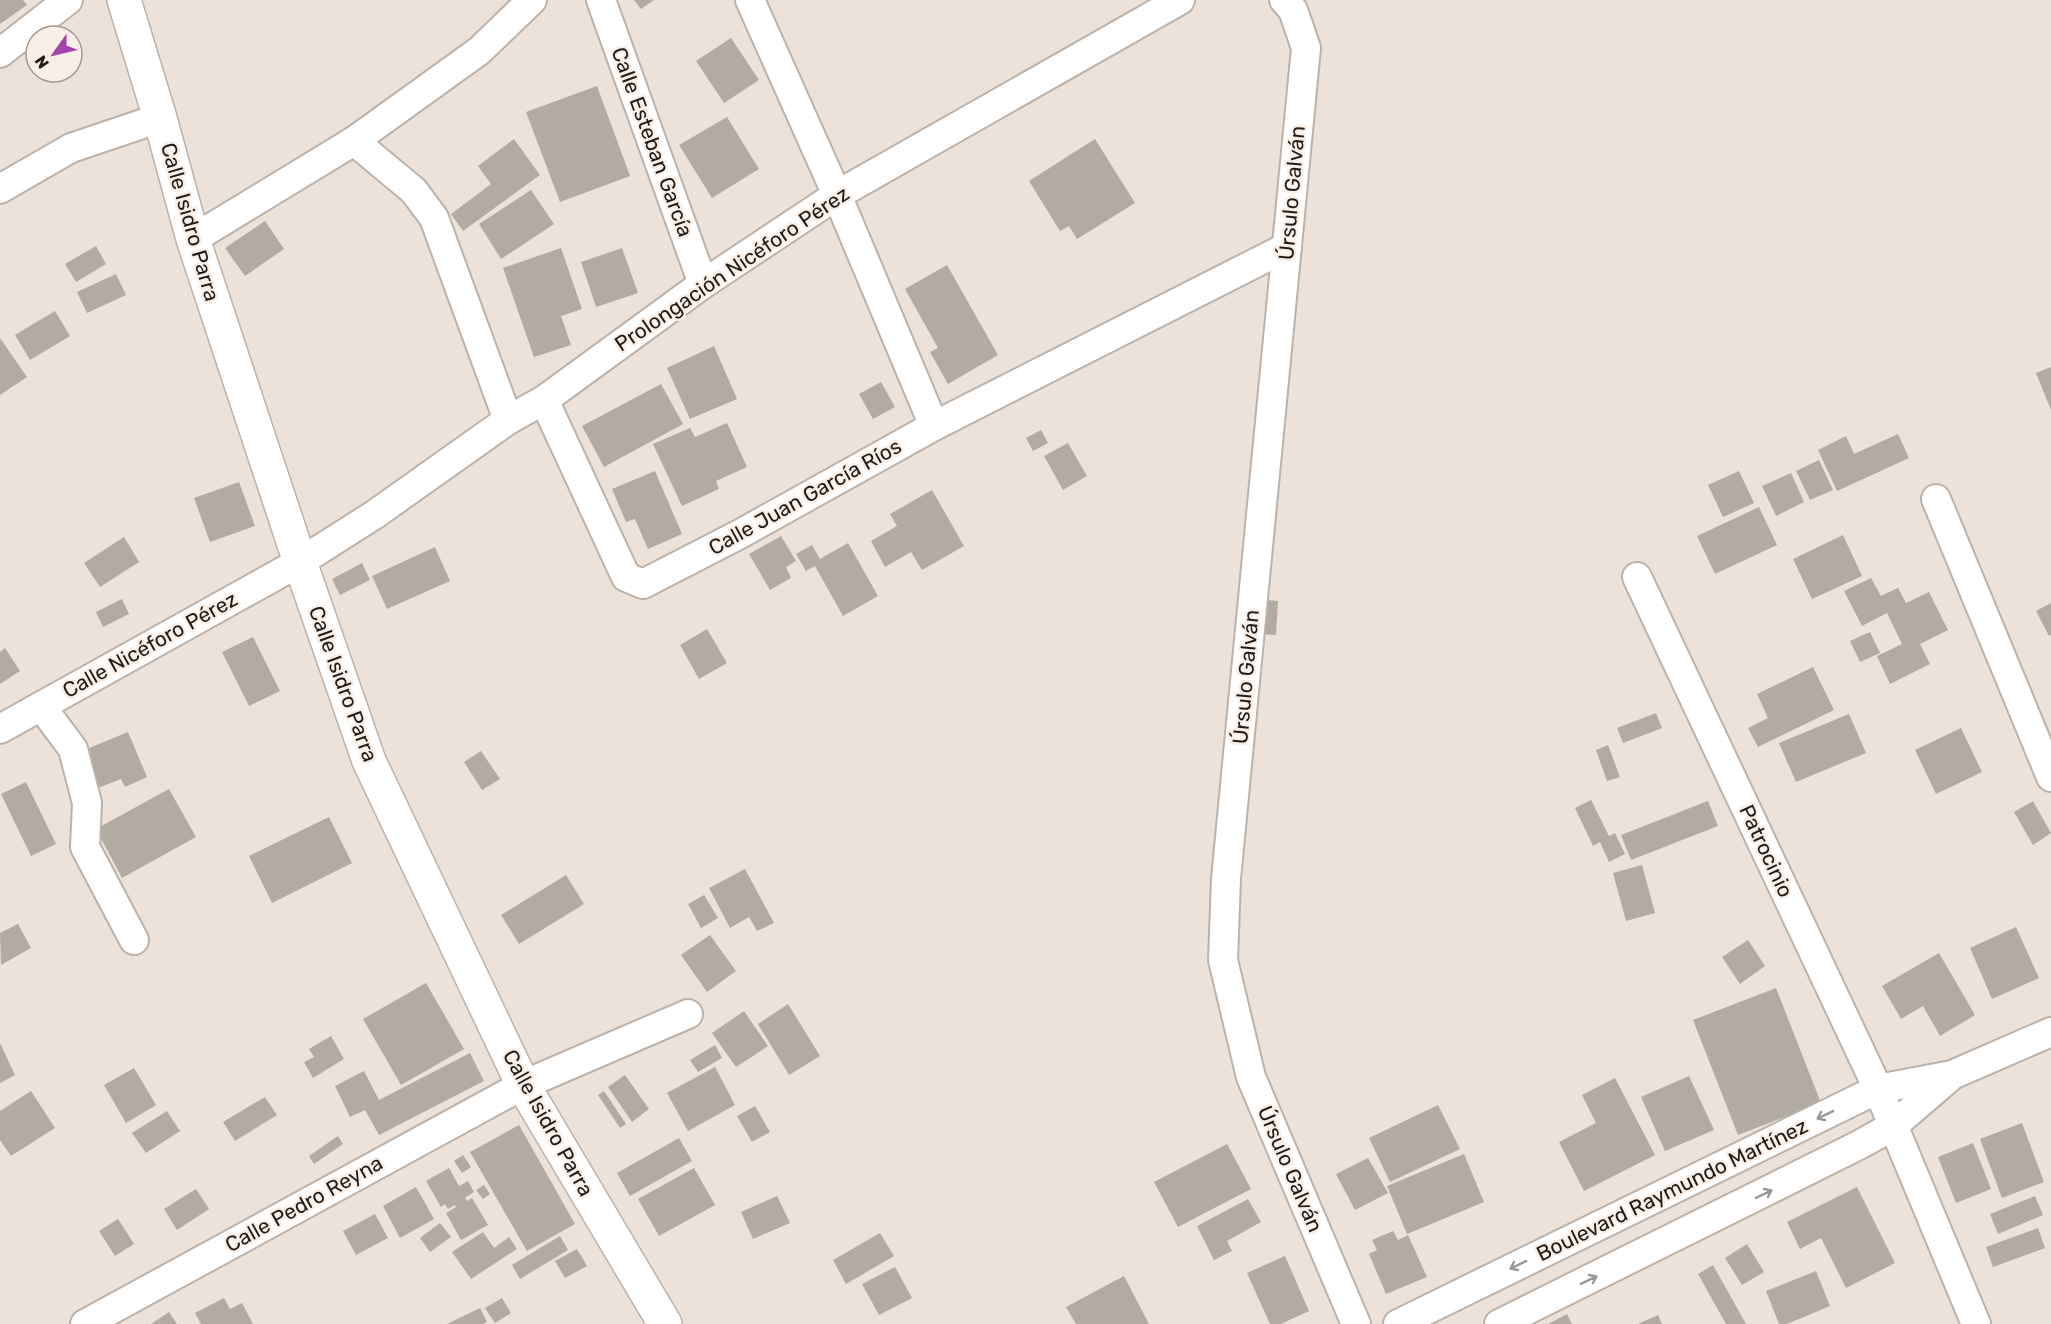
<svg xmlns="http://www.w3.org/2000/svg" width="2051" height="1324" viewBox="0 0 2051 1324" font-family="Rubik,sans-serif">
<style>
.building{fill:#b2aba1}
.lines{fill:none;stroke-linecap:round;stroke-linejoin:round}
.street-casing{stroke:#bcb2aa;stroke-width:32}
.secondary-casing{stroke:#bcb2aa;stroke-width:36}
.street{stroke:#fff;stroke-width:28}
.secondary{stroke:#fff;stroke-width:33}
.oneway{stroke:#9a9897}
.labels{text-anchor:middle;stroke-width:5;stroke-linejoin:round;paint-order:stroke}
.street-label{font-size:21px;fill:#1f1b18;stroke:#f9efe7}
</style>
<rect width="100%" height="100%" fill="#ece2d9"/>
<g class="building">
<polygon points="0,0 23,0 27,5 0,24"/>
<polygon points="634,0 654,0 641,9"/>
<polygon points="731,38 759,80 724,103 696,61"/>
<polygon points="597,86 630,176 560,202 526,112"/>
<polygon points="727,117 759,169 712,198 679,145"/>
<polygon points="514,139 540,175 463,231 451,214 491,184 478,166"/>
<polygon points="1095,139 1135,203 1077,239 1069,226 1060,231 1029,181"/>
<polygon points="531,190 554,224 501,259 479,224"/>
<polygon points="265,221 284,249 245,276 225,248"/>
<polygon points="96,246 106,264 76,282 65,264"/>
<polygon points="561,248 582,309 561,316 571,345 534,357 503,268"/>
<polygon points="622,248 638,293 596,307 581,262"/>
<polygon points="947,265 998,355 948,384 930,352 938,348 905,289"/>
<polygon points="116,274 126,295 87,313 77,292"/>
<polygon points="55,311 70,336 30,360 15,335"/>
<polygon points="0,338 27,377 0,395"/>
<polygon points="714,346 737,399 690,419 667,368"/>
<polygon points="2051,367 2051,410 2036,373"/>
<polygon points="881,382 895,407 873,419 859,394"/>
<polygon points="661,384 683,424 604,467 582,426"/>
<polygon points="727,423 747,467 716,481 719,489 682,506 653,444 690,428 695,437"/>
<polygon points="1041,430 1048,443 1033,451 1026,438"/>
<polygon points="1898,434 1909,458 1837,491 1818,450 1846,436 1854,454"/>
<polygon points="1068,443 1087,476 1063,490 1044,456"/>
<polygon points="1819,460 1833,490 1810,500 1796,471"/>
<polygon points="655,471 682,534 648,549 635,519 626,522 612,489"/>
<polygon points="1739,471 1754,503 1723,517 1708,485"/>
<polygon points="1791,473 1804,502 1776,516 1762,486"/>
<polygon points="239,482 255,526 210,542 194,498"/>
<polygon points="932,490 964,546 922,570 911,552 885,567 871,541 897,526 890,514"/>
<polygon points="1759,507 1777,545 1715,574 1697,536"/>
<polygon points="1843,535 1862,576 1812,599 1793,559"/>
<polygon points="781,536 796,561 786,567 791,578 770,590 749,554"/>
<polygon points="124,537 139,562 100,587 84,563"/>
<polygon points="848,543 878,596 843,616 815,566 806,571 796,554 812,545 820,559"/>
<polygon points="435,547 450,581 387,609 372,576"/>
<polygon points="362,563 370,580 340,595 332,579"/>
<polygon points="1871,578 1881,596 1898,588 1906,603 1929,592 1948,630 1920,644 1930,664 1890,684 1877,656 1902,644 1887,613 1862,626 1844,591"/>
<polygon points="122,599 129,614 103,627 96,612"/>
<polygon points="1256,599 1278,601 1276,635 1254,634"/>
<polygon points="2051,603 2051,635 2049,636 2036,611"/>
<polygon points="707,629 727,663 699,679 680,645"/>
<polygon points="1870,632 1880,653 1860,662 1850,641"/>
<polygon points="253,637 280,691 249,706 222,652"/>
<polygon points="5,648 20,671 0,684 0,652"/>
<polygon points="1813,667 1834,710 1758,747 1748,728 1768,718 1757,694"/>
<polygon points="1656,713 1662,728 1623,743 1617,728"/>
<polygon points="1849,714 1866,753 1796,782 1779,743"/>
<polygon points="1961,728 1982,772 1936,794 1915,750"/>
<polygon points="128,732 147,777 125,787 121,779 98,788 82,751"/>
<polygon points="1608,745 1620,777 1607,781 1596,750"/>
<polygon points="481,751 500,779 482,790 464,762"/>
<polygon points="26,782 56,844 31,856 1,794"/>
<polygon points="169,789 196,837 122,878 96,829"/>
<polygon points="1591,800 1609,836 1615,833 1625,854 1609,862 1600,842 1593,846 1575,808"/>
<polygon points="1708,801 1718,826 1631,860 1621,835"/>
<polygon points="2033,801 2051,833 2033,845 2014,812"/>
<polygon points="329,817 352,863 272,903 249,856"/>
<polygon points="1642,865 1655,913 1626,921 1613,873"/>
<polygon points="745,869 774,923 757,931 749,917 730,928 709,888"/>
<polygon points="566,875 584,904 519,944 501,915"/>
<polygon points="704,895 718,918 701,928 688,904"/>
<polygon points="18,924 31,948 1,965 0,933"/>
<polygon points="2016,927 2039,978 1992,999 1970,948"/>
<polygon points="710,935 736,971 707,992 681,955"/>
<polygon points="1748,940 1765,966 1740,984 1722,957"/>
<polygon points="1939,953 1975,1015 1940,1036 1923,1006 1901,1019 1882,986"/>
<polygon points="426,983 464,1049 401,1085 363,1019"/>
<polygon points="1776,988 1821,1103 1738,1135 1693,1020"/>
<polygon points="788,1004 820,1056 789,1075 758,1024"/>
<polygon points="744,1011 768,1046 736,1067 712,1033"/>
<polygon points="331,1036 344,1059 313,1078 304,1062 314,1057 309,1049"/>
<polygon points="0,1043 15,1075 0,1083"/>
<polygon points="715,1045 722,1058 698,1072 690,1060"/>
<polygon points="470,1053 484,1081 379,1135 365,1110 350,1117 335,1086 364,1071 379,1100"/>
<polygon points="715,1067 735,1105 688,1131 667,1093"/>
<polygon points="134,1068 156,1105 126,1123 104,1085"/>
<polygon points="625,1075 649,1109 632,1122 608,1087"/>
<polygon points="1689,1076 1714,1130 1665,1151 1641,1097"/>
<polygon points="1615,1078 1655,1155 1584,1191 1559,1142 1596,1123 1582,1095"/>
<polygon points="31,1091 55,1128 11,1156 0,1140 0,1111"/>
<polygon points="604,1091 626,1124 620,1128 598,1095"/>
<polygon points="265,1097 277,1115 235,1141 223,1122"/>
<polygon points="1438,1105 1460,1149 1390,1182 1369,1138"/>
<polygon points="755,1106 770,1132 752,1142 737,1116"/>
<polygon points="167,1111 180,1131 146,1153 132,1133"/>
<polygon points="2022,1123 2044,1182 2002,1198 1980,1139"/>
<polygon points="519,1125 575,1224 527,1251 470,1152"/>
<polygon points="338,1136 343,1144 314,1164 309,1156"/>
<polygon points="679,1138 692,1161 630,1196 617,1173"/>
<polygon points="1973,1143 1991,1189 1956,1203 1938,1157"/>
<polygon points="1227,1144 1251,1189 1178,1227 1154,1182"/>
<polygon points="1464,1154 1484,1202 1407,1234 1387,1186"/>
<polygon points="463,1155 471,1167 462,1173 454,1161"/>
<polygon points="1368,1158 1388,1193 1355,1210 1336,1174"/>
<polygon points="449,1168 459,1186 468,1181 474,1192 465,1198 467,1201 472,1198 488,1225 461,1240 446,1213 456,1207 455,1205 448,1209 445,1204 441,1207 426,1181"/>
<polygon points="694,1168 715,1205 659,1236 638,1199"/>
<polygon points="484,1185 490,1194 483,1199 476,1190"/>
<polygon points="416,1187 434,1219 400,1238 383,1206"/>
<polygon points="1857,1187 1895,1263 1846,1288 1821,1238 1800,1249 1787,1222"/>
<polygon points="196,1189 209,1209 177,1230 164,1209"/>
<polygon points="777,1196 790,1223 753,1239 741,1212"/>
<polygon points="2035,1196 2043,1215 1998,1234 1990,1214"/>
<polygon points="1248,1199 1261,1222 1227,1241 1232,1251 1214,1260 1197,1226"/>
<polygon points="375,1214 388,1238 356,1255 343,1231"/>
<polygon points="118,1219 134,1244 115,1256 99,1231"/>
<polygon points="440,1223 451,1237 430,1252 420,1238"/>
<polygon points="2038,1228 2045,1248 1993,1267 1986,1247"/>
<polygon points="1393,1231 1398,1240 1408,1235 1427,1277 1386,1294 1369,1254 1377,1250 1372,1240"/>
<polygon points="483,1232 494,1248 509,1237 517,1249 471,1279 452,1252"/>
<polygon points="880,1233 894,1256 846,1284 833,1260"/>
<polygon points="560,1236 568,1250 520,1279 512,1265"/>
<polygon points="1747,1244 1764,1272 1742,1285 1725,1258"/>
<polygon points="577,1249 587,1266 565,1278 555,1261"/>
<polygon points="1285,1256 1309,1311 1281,1324 1270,1324 1247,1273"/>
<polygon points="1713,1265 1746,1324 1726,1324 1698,1274"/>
<polygon points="895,1267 912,1298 879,1315 862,1284"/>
<polygon points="1816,1271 1830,1306 1787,1324 1779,1324 1766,1291"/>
<polygon points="1124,1276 1149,1324 1076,1324 1066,1307"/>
<polygon points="224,1298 230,1309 242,1303 253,1324 201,1324 195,1313"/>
<polygon points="502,1298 511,1313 495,1323 485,1308"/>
<polygon points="480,1308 487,1322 483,1324 447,1324"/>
<polygon points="169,1312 177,1324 151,1324"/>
<polygon points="1567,1314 1572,1324 1548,1324"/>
<polygon points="1658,1315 1662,1324 1638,1324"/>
</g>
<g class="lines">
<defs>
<g id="street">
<polyline points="601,0 703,284"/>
<polyline points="750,0 837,195 934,426"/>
<polyline points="1284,0 1293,10 1306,48 1226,879 1223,960 1251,1077 1356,1324"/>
<polyline points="0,53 68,0"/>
<polyline points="354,141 414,191 434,218 508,420"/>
<polyline points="0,189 71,148 160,118"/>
<polyline points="193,239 354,141 479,51 532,0"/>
<polyline points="544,400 626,577 643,584 740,534 934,426 1287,247"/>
<polyline points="1936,499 2051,777"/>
<polyline points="1637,577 1878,1089 1976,1324"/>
<polyline points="41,706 73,749 87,803 85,847 134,940"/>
<polyline points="0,729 300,562 374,515 508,420 544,400 703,284 837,195 1180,0"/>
<polyline points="85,1324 523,1085 688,1014"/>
<polyline points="1398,1324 1878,1089 1952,1075 2051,1032"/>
<polyline points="1499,1324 1859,1145 1893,1126 1950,1077"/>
</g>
<polyline id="secondary" points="124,0 160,118 193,239 300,562 369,761 523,1085 665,1324"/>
</defs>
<use href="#street" class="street-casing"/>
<use href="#secondary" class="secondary-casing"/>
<use href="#street" class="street"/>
<use href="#secondary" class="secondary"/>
</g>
<defs><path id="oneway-shaft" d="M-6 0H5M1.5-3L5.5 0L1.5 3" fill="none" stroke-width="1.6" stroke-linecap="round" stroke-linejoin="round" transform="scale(1.5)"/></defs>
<g class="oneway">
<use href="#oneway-shaft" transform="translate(1825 1115) rotate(154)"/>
<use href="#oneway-shaft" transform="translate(1764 1194) rotate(-26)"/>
<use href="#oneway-shaft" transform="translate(1518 1265) rotate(154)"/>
<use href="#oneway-shaft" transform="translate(1589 1280) rotate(-26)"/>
</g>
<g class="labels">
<g class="street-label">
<text transform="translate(652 142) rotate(70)" y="7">Calle Esteban García</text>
<text transform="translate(1292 193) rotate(-85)" y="7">Úrsulo Galván</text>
<text transform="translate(190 222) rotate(74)" y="7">Calle Isidro Parra</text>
<text transform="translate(732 269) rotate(-34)" y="7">Prolongación Nicéforo Pérez</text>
<text transform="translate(805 497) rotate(-29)" y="7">Calle Juan García Ríos</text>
<text transform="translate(150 645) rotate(-29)" y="7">Calle Nicéforo Pérez</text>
<text transform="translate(1246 677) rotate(-85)" y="7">Úrsulo Galván</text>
<text transform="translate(343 684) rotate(70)" y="7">Calle Isidro Parra</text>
<text transform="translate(1766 851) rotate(65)" y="7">Patrocinio</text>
<text transform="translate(548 1123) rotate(61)" y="7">Calle Isidro Parra</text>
<text transform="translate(1290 1169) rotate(67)" y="7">Úrsulo Galván</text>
<text transform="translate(1672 1190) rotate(-26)" y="7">Boulevard Raymundo Martínez</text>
<text transform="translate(304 1204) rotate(-29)" y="7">Calle Pedro Reyna</text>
</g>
</g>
<g transform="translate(54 54) rotate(236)"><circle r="28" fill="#f9efe7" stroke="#a29a94" stroke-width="1.5"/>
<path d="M0-4.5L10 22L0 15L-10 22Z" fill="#a342a9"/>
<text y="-9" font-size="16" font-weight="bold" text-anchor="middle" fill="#1f1b18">N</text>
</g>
</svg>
